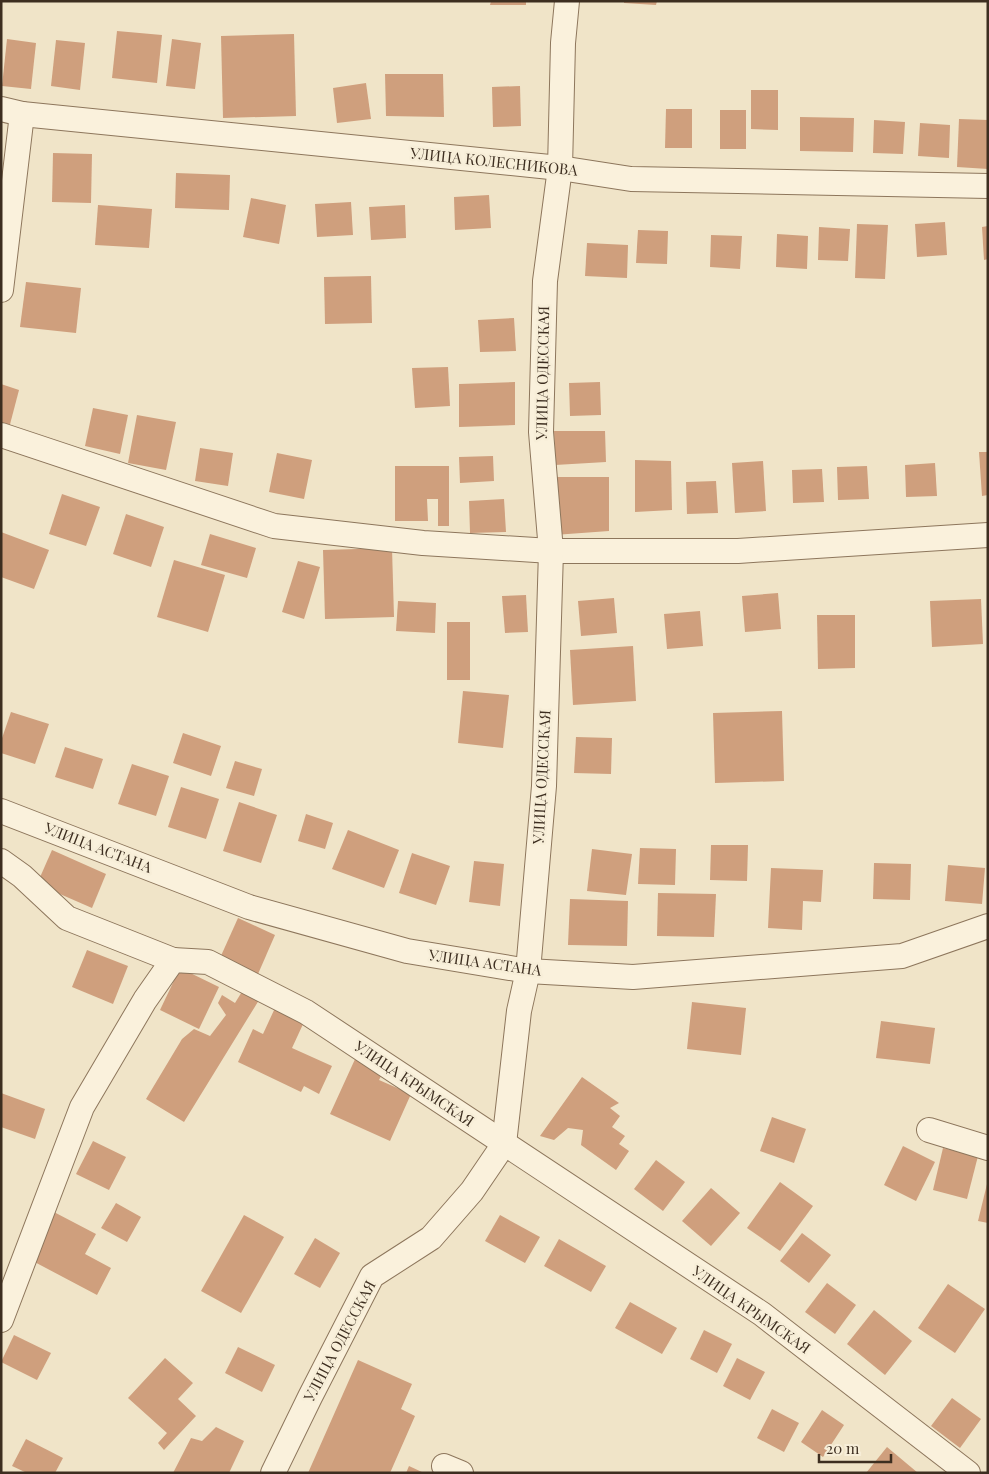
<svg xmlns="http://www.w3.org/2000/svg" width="989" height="1474" viewBox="0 0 989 1474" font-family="'Playfair Display',serif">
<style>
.building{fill:#cf9f7d}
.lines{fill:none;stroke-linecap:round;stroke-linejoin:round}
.minor-casing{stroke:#8d765c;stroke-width:26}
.minor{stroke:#faf1dc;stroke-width:24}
.labels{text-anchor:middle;stroke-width:5;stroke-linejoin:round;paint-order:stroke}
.street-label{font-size:15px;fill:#3d2e20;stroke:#f7eed8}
</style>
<rect width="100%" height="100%" fill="#f0e4c8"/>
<g class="building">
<polygon points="491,1 526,1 526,5 490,5"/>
<polygon points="624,1 657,1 656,5 624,3"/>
<polygon points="117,31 162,35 157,83 112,78"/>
<polygon points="294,34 296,116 223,118 221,36"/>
<polygon points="7,39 36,43 31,89 2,86"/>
<polygon points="172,39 201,43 195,89 166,86"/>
<polygon points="56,40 85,43 80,90 51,86"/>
<polygon points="385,74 443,74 444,117 386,116"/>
<polygon points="366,83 371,119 337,123 333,88"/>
<polygon points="520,86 521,126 493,127 492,87"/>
<polygon points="751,90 778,90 778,130 751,129"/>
<polygon points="666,109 692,109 692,148 665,148"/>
<rect x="720" y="110" width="26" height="39"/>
<polygon points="800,117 854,118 853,152 800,151"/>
<polygon points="959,119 988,120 988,169 957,167"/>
<polygon points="874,120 905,122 903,154 873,153"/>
<polygon points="920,123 950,125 949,158 918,156"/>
<polygon points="53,153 92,154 91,203 52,202"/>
<polygon points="176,173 230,175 229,210 175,208"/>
<polygon points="489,195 491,228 455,230 454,197"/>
<polygon points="251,198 286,205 279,244 243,237"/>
<polygon points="351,202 353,235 317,237 315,204"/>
<polygon points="98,205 152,209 149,248 95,245"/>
<polygon points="405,205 406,238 371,240 369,207"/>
<polygon points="945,222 947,255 917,257 915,224"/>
<polygon points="857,224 888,225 885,279 855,278"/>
<polygon points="988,226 988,259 984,260 982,227"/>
<polygon points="819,227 850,229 848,261 818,260"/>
<polygon points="638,230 668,231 667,264 636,263"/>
<polygon points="777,234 808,236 807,269 776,267"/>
<polygon points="711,235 742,236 740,269 710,267"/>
<polygon points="587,243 628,245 627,278 585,276"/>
<polygon points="371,276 372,323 325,324 324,277"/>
<polygon points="26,282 81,288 76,333 20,327"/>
<polygon points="514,318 516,351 480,352 478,320"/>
<polygon points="448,367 450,406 415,408 412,368"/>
<polygon points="515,382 515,425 459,427 459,384"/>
<polygon points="600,382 601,415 570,416 569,383"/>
<polygon points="1,384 19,390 8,432 1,430"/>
<polygon points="93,408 128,415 120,454 85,446"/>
<polygon points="137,415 176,422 166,470 128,463"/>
<polygon points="554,431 605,431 606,462 555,465"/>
<polygon points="200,448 233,453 228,486 195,481"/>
<polygon points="979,452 988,452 988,495 982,496"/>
<polygon points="277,453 312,460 304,499 269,492"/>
<polygon points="493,456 494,481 460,483 459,457"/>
<polygon points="635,460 671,461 672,510 635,512"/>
<polygon points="763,461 766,511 735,513 732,463"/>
<polygon points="935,463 937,496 906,497 905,465"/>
<polygon points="395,466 449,466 449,526 438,526 438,499 427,499 428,521 395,521"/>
<polygon points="867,466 869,499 838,500 837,467"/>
<polygon points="822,469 824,502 793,503 792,470"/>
<polygon points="553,477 609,477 609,531 554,535"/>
<polygon points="716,481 718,513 687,514 686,482"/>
<polygon points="62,494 100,507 86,546 49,534"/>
<polygon points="504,499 506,532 470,533 469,501"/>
<polygon points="126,514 164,527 151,567 113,554"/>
<polygon points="1,532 49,550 34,589 1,577"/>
<polygon points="210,534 256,548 247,578 201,565"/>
<polygon points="392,548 394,617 325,619 323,550"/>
<polygon points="174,560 225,575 208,632 157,617"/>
<polygon points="298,561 320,567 304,619 282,612"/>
<polygon points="778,593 781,629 745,632 742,596"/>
<polygon points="526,595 528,632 505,633 502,596"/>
<polygon points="614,598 617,633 581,636 578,601"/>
<polygon points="981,599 983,644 932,647 930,601"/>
<polygon points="398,601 436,603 435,633 396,631"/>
<polygon points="700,611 703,646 667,649 664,614"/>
<polygon points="817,615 855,615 855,668 818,669"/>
<rect x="447" y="622" width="23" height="58"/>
<polygon points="633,646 636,701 573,705 570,650"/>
<polygon points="463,691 509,695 503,748 458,743"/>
<polygon points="782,711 784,781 715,783 713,713"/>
<polygon points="11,712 49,724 35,764 1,753 1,741"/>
<polygon points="183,733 221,746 211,776 173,763"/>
<polygon points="576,737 612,738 611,774 574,773"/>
<polygon points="65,747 103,759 93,789 55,777"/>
<polygon points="235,761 262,769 254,796 226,788"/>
<polygon points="132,764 169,776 156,816 118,804"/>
<polygon points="181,787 219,799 206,839 168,827"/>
<polygon points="239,802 277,815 261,863 223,851"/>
<polygon points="306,814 333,823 325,849 298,841"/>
<polygon points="348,830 399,850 384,888 332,869"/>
<polygon points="711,845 748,845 747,881 710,880"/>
<polygon points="640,848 676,849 675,885 638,884"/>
<polygon points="592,849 632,854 626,895 587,891"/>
<polygon points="52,850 106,874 92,908 37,884"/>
<polygon points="412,853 450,866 436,905 399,893"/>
<polygon points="474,861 504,864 500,906 469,902"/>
<polygon points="874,863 911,864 910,900 873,899"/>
<polygon points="948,865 985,868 982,904 945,901"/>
<polygon points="771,868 823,870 821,902 803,901 802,930 768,928"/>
<polygon points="658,893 716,894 714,937 657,936"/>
<polygon points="570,899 628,901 627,946 568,945"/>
<polygon points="238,918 275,935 258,974 220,958"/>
<polygon points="87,950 128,966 113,1004 72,987"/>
<polygon points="180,968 219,987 199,1029 160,1010"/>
<polygon points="243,990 259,1000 184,1122 146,1099 182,1039 194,1029 210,1036 226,1015 218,1003 222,995 235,1003"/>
<polygon points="692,1002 746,1008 741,1055 687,1049"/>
<polygon points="275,1008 304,1022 292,1048 332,1066 319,1094 304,1086 301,1092 238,1062 253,1029 263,1034"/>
<polygon points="881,1021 935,1028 930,1064 876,1058"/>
<polygon points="356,1057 384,1070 379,1080 411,1094 390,1141 330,1114"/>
<polygon points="582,1077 619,1103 610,1108 620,1116 612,1127 625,1136 619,1144 629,1151 616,1170 581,1145 583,1130 568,1128 554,1140 540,1136"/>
<polygon points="1,1093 45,1109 35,1139 1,1127"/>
<polygon points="772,1117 806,1129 794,1163 760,1151"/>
<polygon points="93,1141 126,1157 109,1190 76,1174"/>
<polygon points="903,1146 935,1162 916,1201 884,1185"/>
<polygon points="943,1148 978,1156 967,1199 933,1190"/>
<polygon points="656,1160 685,1182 663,1211 634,1189"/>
<polygon points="780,1182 813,1206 780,1251 747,1228"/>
<polygon points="987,1184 988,1184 988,1223 978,1221"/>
<polygon points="711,1188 740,1213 711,1246 682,1221"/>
<polygon points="116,1203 141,1217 127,1242 101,1228"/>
<polygon points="52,1211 96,1234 85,1254 111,1268 97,1295 27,1258"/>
<polygon points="244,1215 284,1237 241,1313 201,1291"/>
<polygon points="500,1215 540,1237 525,1263 485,1241"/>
<polygon points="802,1233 831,1255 809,1283 780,1261"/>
<polygon points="315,1238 340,1253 320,1288 294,1274"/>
<polygon points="559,1239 606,1266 591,1292 544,1266"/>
<polygon points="827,1283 856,1305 835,1334 805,1312"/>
<polygon points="948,1284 985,1309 955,1353 918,1328"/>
<polygon points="630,1302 677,1328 662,1354 615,1328"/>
<polygon points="874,1310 912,1341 885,1375 847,1344"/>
<polygon points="704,1330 732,1344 717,1373 690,1359"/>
<polygon points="14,1335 51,1353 37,1380 1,1362"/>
<polygon points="238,1347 275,1365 262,1392 225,1373"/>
<polygon points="165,1358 193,1383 178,1399 196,1416 164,1450 158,1443 167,1433 128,1398"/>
<polygon points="737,1358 765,1372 750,1400 723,1386"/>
<polygon points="358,1360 412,1384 401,1409 415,1416 390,1473 308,1473"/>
<polygon points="952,1398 981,1419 960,1448 931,1426"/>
<polygon points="772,1409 799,1423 784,1452 757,1438"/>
<polygon points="822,1410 844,1425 823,1457 801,1442"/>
<polygon points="216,1427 244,1441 229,1473 173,1473 191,1438 202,1441"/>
<polygon points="26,1439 63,1458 55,1473 27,1473 12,1466"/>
<polygon points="887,1447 918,1473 866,1473"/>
<polygon points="409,1466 424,1473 406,1473"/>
</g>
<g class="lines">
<defs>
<g id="minor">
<polyline points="1,109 22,114 560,168 631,179 988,186"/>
<polyline points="1,290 22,114"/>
<polyline points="1,435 274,526 423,543 551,551 738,551 988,535"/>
<polyline points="1,811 249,907 407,951 528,971 633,977 902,956 988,926"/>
<polyline points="1,861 22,876 67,918 173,960"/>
<polyline points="929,1130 988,1148"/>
<polyline points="1,1320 82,1107 145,1000 173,960 208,962 306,1012 762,1314 968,1473"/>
<polyline points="444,1466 461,1473"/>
<polyline points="273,1473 310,1397 372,1276 431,1238 472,1191 504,1144 519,1011 528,971 544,786 551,551 541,432 545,281 560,168 563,43 567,1"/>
</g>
</defs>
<use href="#minor" class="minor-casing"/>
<use href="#minor" class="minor"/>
</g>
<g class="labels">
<g class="street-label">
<text transform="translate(494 162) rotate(6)" y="5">УЛИЦА КОЛЕСНИКОВА</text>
<text transform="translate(543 373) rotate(-89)" y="5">УЛИЦА ОДЕССКАЯ</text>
<text transform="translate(542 777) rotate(-87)" y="5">УЛИЦА ОДЕССКАЯ</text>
<text transform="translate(98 848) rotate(21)" y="5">УЛИЦА АСТАНА</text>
<text transform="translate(485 963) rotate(8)" y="5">УЛИЦА АСТАНА</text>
<text transform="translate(414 1084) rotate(34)" y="5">УЛИЦА КРЫМСКАЯ</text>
<text transform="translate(751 1310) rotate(35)" y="5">УЛИЦА КРЫМСКАЯ</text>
<text transform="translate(340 1341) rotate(-62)" y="5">УЛИЦА ОДЕССКАЯ</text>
</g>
</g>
<rect width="989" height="1474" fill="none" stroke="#3d2e20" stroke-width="5"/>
<path d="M819 1454v8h72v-8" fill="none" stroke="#3d2e20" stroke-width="2.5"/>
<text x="826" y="1454" font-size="15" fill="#3d2e20" stroke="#f7eed8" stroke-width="4" paint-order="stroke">20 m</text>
</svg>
